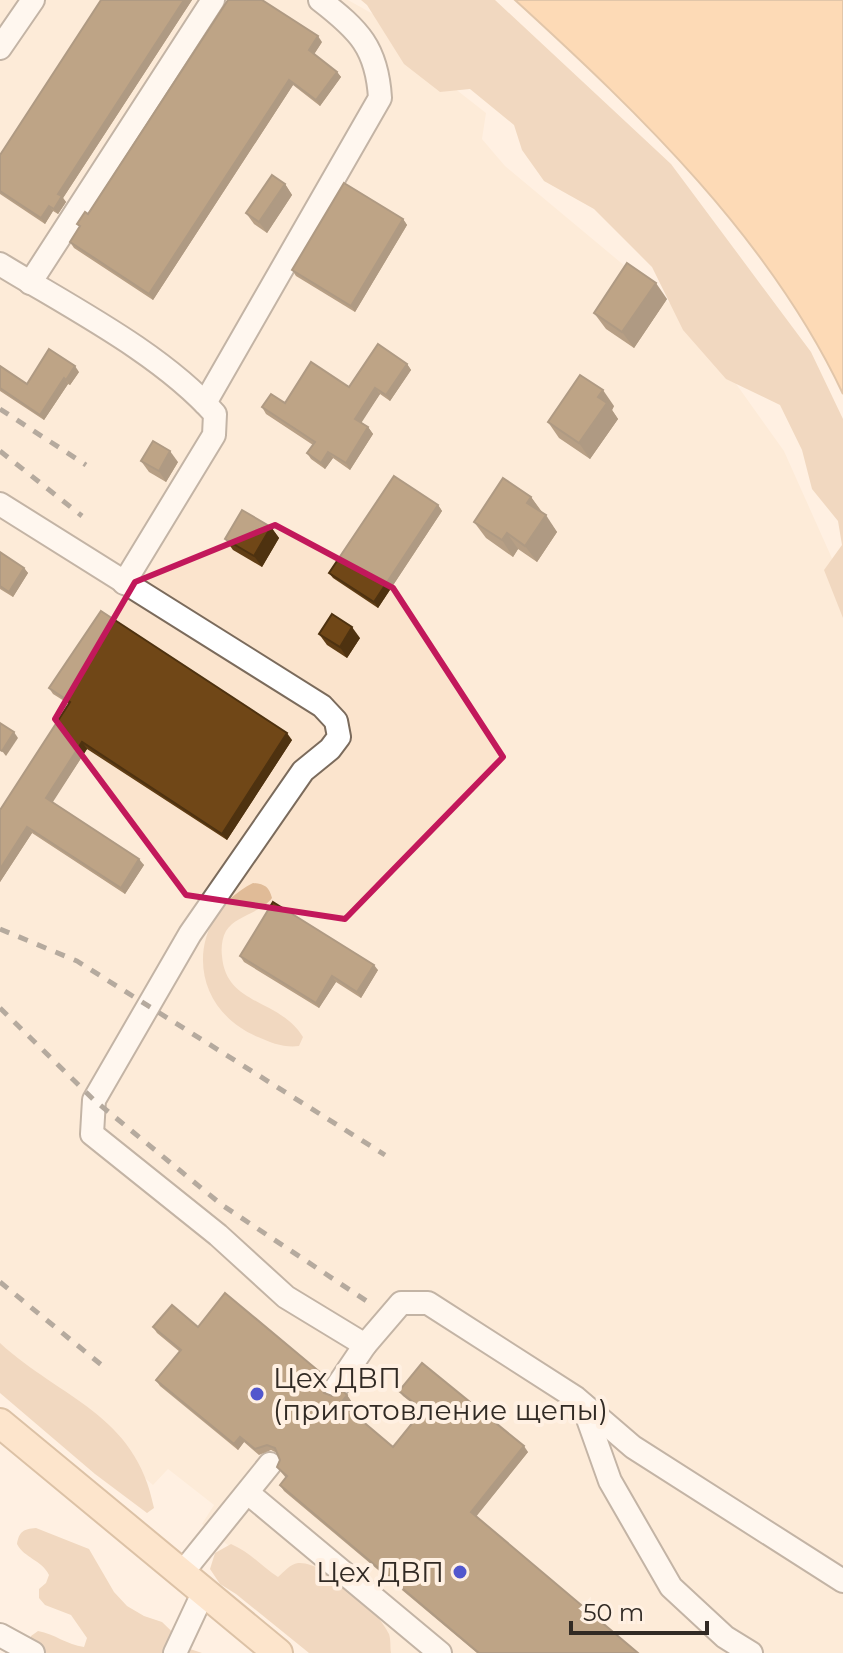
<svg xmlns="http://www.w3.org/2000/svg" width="843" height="1653" viewBox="0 0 843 1653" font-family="Montserrat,sans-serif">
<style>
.built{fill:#fbe4cd}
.green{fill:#e0bb97}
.water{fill:#fbbf81;stroke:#be9265;stroke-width:2}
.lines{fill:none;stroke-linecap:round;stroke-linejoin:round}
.minor-casing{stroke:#7b6b5c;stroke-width:26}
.major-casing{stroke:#b2895e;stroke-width:32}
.minor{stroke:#fff;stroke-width:22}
.major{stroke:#fbd7b1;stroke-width:28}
.rail{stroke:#5c544c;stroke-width:5;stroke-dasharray:10 10;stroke-linecap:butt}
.wall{fill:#603d14}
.shaded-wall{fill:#4e3210}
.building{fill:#704717;stroke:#4e3210;stroke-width:2}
.marked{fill:none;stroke:#c2185b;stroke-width:6;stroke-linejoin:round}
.poi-dot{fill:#5257cd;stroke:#fff0e2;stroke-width:3}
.labels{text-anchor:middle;stroke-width:8;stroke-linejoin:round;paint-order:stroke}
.poi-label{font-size:28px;fill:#312a24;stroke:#fff0e2;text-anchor:start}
</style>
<rect width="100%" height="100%" fill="#fff0e2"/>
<polygon class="built" points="0,0 348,0 382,19 421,62 486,113 482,139 505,166 692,322 784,451 843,583 843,1653 359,1653 202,1524 214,1505 168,1469 153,1485 0,1357"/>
<g class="green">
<polygon points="361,0 495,0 671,164 811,352 843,419 843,618 824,570 842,545 838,521 812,489 802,450 780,405 726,379 683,330 652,267 594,209 544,181 522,150 514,125 470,89 440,92 404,64 367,5"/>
<path d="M253 883C265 884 269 887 272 898 261 913 236 915 226 931 222 938 221 948 222 956 226 1006 279 998 303 1037L299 1046C285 1048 271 1043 258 1037 186 1007 185 918 253 883Z"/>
<path d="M0 1343C61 1399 136 1414 154 1508L147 1513 95 1474 0 1393Z"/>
<path d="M36 1528 89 1549 114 1592 127 1606 144 1616 162 1622 190 1649 202 1653H43L30 1645 31 1636 38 1631C55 1634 67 1645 84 1647L87 1638 71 1615 45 1605 39 1598V1589L46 1583 49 1575C42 1560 24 1558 17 1544 19 1532 23 1529 36 1528Z"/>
<path d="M231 1544C250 1552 261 1566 278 1577 284 1572 290 1564 298 1563 323 1560 380 1612 389 1634 391 1640 390 1647 391 1653H309L236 1594 220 1584 210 1569 215 1553Z"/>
</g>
<path class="water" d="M515 0H843V394C770 239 640 114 515 0Z"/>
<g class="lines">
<defs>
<g id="minor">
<polyline points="0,48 33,0"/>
<path d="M0 264C70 307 161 353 215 414L214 435 124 583"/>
<polyline points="30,283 213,0"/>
<path d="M205 403 380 98C377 48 359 30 320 0"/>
<polyline points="0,504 322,706 336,721 339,737 330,749 303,771 190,934 94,1100 92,1134 218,1235 286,1297 365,1345 336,1388"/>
<polyline points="365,1345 401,1303 428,1303 576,1398 633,1447 843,1581"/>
<polyline points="583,1405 610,1481 671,1587 725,1637 751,1653"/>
<polyline points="248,1493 440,1653"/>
<polyline points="182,1573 270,1464"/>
<polyline points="0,1635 33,1653"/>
<polyline points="175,1653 204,1591"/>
</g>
<polyline id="major" points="0,1423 278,1653"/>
</defs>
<use href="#minor" class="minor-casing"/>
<use href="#major" class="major-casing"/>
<use href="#minor" class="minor"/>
<use href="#major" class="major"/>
<g class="rail">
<polyline points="0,409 86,465"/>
<polyline points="0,451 82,516"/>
<polyline points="0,929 77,961 385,1155"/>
<polyline points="0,1008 94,1100 222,1205 368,1302"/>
<polyline points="0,1282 104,1367"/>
</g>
</g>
<g class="wall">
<polygon points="101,0 192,0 63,198 66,202 58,214 53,211 45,224 0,194 0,155"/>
<polygon points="322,42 314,54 337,72 341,77 320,106 293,85 153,300 74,248 70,242 80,227 77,224 88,214"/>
<polygon points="285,184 292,195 267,233 254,224 246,213"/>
<polygon points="403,219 407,225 355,312 296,276 292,270"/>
<polygon points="667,299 634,348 606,329 594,313"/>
<polygon points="407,364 411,370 390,401 380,394 361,422 368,427 373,434 350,470 333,458 325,469 311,459 307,453 313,445 266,414 262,407 349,387"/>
<polygon points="0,366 27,384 79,372 70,385 68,384 44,420 0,391"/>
<polygon points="614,406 612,410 618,419 590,459 559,438 548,422"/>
<polygon points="141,461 178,462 166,482 149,472"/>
<polygon points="531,497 557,532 537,562 518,549 513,557 486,538 474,522"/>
<polygon points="438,505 442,511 378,608 333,578 329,573"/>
<polygon points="271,527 279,538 262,567 233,550 225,539"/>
<polygon points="0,552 24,568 28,573 13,597 0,589"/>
<polygon points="319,634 360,638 347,658 327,645"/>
<polygon points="49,688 292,740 227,840 87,749 52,802 144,865 125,894 32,833 0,882 0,810 69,704 53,694"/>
<polygon points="240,956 378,970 361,998 336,982 319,1008 244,962"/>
<polygon points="153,1327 198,1327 325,1379 322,1388 325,1394 332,1396 347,1395 351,1401 346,1407 393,1447 422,1411 403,1396 399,1391 528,1452 476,1516 638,1653 477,1653 284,1491 280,1485 286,1478 277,1467 280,1460 277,1453 271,1450 259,1455 244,1442 238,1450 160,1386 156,1380 180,1352 157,1333"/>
</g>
<g class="shaded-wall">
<polygon points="184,0 192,0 63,198 66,202 58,214 54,209 58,194"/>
<polygon points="318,36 322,42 313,56 309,50"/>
<polygon points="337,72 341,77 320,106 316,100"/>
<polygon points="289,80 293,85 153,300 149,294"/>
<polygon points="285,184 292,195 267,233 259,222"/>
<polygon points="49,206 53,211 45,224 41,218"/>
<polygon points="403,219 407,225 355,312 351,306"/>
<polygon points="656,283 667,299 634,348 622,332"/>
<polygon points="407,364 411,370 390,401 386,395"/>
<polygon points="75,366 79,372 70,385 66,380"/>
<polygon points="64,378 68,384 44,420 40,415"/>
<polygon points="375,388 380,394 360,425 355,419"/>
<polygon points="603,390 614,406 612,410 618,419 590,459 579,443 598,397"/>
<polygon points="368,427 373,434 350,470 346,463"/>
<polygon points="170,451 178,462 166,482 159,471"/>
<polygon points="328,452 333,458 325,469 321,463"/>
<polygon points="531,497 542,513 527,503"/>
<polygon points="438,505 442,511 378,608 374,602"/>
<polygon points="546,515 557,532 537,562 525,546"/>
<polygon points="271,527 279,538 262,567 254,556"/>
<polygon points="507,533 518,549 513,557 502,540"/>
<polygon points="24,568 28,573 13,597 9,592"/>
<polygon points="352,627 360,638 347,658 340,647"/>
<polygon points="14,732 18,738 6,756 2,751"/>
<polygon points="287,733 292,740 227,840 222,834"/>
<polygon points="82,742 87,749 51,805 46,798"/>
<polygon points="27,827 32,833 0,882 0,869"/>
<polygon points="139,859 144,865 125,894 121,888"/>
<polygon points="374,965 378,970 361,998 357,992"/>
<polygon points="332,976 336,982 319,1008 316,1003"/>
<polygon points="321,1373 325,1379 322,1388 328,1399 318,1382"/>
<polygon points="347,1395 351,1401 344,1408 341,1403"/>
<polygon points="240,1437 244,1442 238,1450 234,1444"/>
<polygon points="524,1446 528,1452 475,1518 471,1512"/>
</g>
<g class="building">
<polygon points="101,0 184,0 58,194 62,196 54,209 49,206 41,218 0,191 0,155"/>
<polygon points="228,0 262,0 318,36 309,50 337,72 316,100 289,80 149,294 70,242 80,226 77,224 85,212 88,214"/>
<polygon points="272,175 285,184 259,222 246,213"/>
<polygon points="344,183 403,219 351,306 292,270"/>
<polygon points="627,263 656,283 622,332 594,313"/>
<polygon points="378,344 407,364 386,395 375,388 355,419 368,427 346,463 328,452 321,463 307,453 315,442 262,407 271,394 285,403 311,362 349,387"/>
<polygon points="49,349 75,366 66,380 64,378 40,415 0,388 0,366 27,384"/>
<polygon points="580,375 603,390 598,397 607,403 579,443 548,422"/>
<polygon points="153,441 170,451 159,471 141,461"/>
<polygon points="394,476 438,505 374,602 329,573"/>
<polygon points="503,478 531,497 527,503 546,515 525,546 507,533 502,540 474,522"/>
<polygon points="242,510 271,527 254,556 225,539"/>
<polygon points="0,552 24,568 9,592 0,586"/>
<polygon points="101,611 287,733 222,834 82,742 46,798 139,859 121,888 27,827 0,869 0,810 70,702 49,688"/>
<polygon points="332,614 352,627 340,647 319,634"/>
<polygon points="0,723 14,732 2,751 0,750"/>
<polygon points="273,902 374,965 357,992 332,976 316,1003 240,956"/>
<polygon points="225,1293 321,1373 318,1382 324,1393 332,1396 343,1391 347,1395 341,1403 393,1447 423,1410 399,1391 422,1363 524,1446 471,1512 638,1653 479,1653 280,1485 287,1476 277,1467 280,1460 275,1448 267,1445 255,1449 240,1437 234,1444 156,1380 181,1350 153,1327 172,1305 198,1327"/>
</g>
<path d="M0 0H843V1653H0ZM275 525 393 588 503 757 345 919 186 895 55 719 135 582Z" fill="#fff0e2" fill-opacity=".55" fill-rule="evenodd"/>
<path class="marked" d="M275 525 393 588 503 757 345 919 186 895 55 719 135 582Z"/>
<g class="poi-dot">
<circle cx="257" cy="1394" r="8"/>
<circle cx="460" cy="1572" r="8"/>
</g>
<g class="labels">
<g class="poi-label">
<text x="273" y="1388">Цех ДВП<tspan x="273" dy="32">(приготовление щепы)</tspan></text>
<text x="444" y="1582" text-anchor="end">Цех ДВП</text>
</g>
</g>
<path d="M571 1621v12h136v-12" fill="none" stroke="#312a24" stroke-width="4"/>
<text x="583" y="1621" font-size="24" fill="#312a24" stroke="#fff0e2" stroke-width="6" paint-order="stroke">50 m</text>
</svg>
